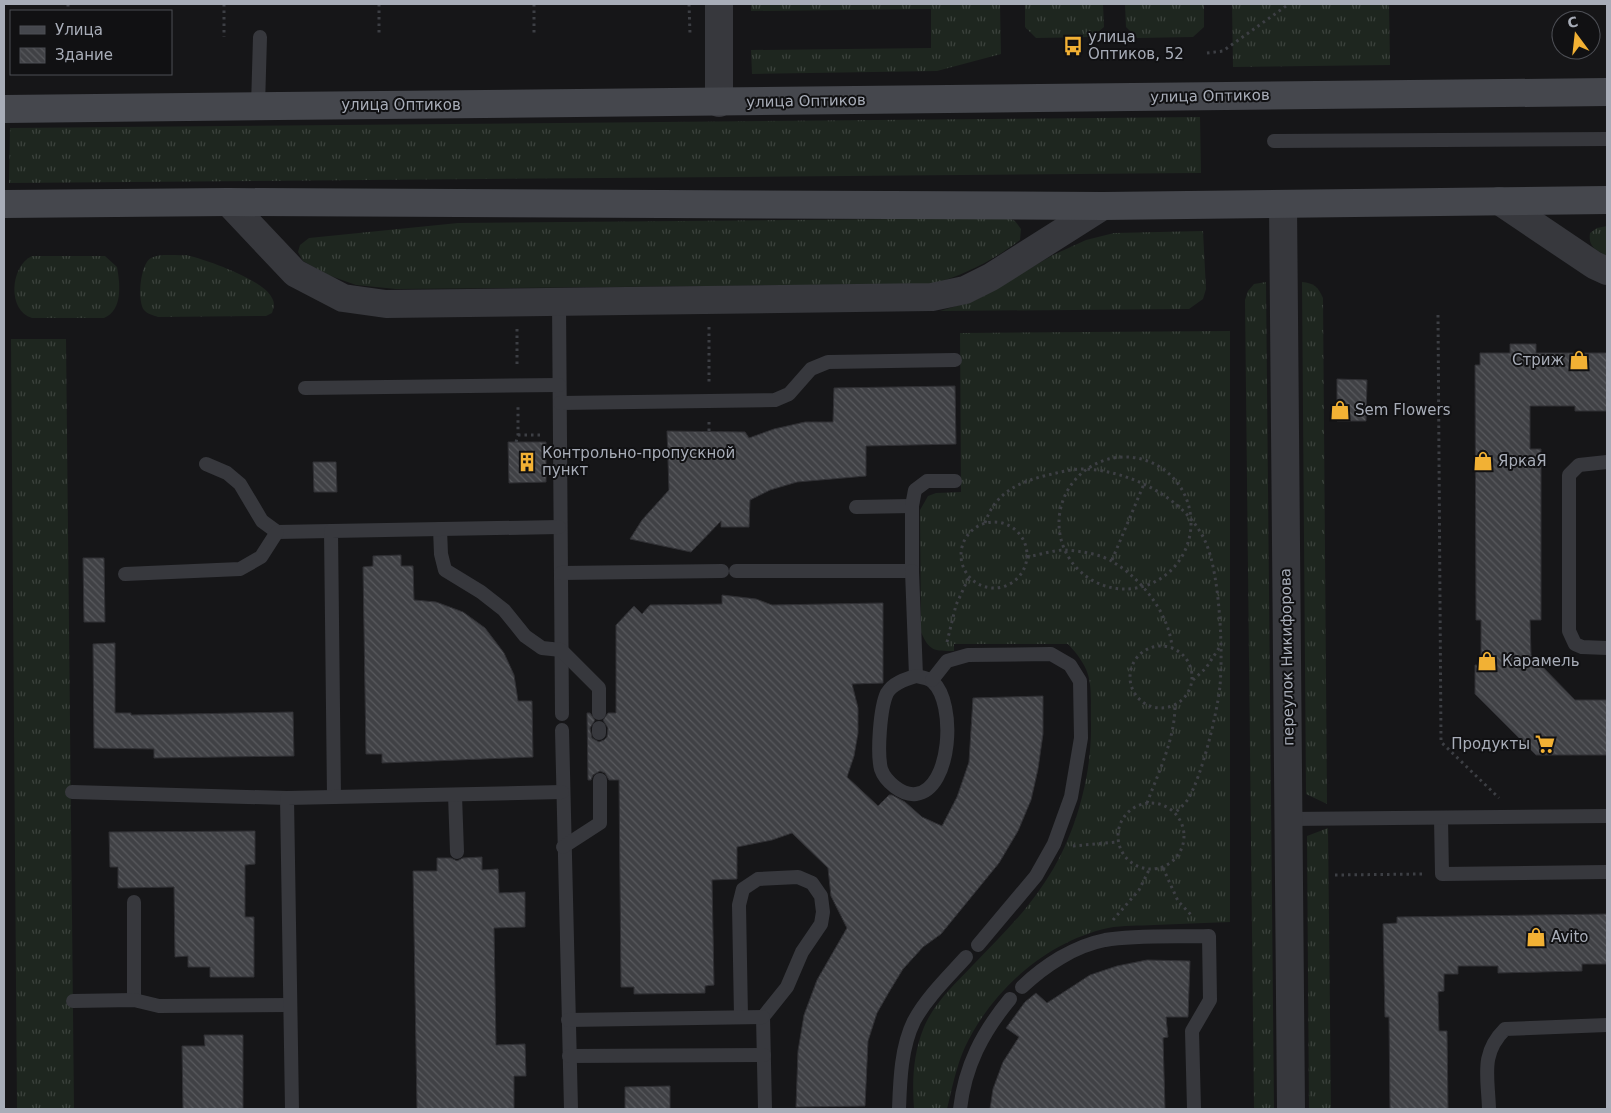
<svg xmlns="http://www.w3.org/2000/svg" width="1611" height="1113" viewBox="0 0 1611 1113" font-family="'DejaVu Sans',sans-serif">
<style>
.grass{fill:url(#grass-tufts)}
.building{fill:url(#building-back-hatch);stroke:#303034}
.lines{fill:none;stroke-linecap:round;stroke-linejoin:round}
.path{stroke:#3d3f44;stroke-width:3;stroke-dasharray:2.5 4;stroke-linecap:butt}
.lane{stroke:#37383d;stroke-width:14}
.street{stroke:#37383d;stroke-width:28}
.secondary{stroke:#45474d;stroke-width:28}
.labels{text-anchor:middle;stroke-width:4;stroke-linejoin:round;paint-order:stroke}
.poi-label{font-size:15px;fill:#a8adb8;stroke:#111113;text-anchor:start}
.street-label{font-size:15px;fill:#a8adb8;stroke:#111113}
</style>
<defs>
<pattern id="grass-tufts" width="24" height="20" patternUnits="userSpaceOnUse" patternTransform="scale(1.25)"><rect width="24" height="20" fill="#1e261f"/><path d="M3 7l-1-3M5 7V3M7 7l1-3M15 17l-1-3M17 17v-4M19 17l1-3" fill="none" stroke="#3c433d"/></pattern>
<pattern id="building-back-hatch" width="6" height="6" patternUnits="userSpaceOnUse" patternTransform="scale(1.25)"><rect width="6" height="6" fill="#404145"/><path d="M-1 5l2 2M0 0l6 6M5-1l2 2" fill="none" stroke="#595a5e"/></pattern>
</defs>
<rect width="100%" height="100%" fill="#161618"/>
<g class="grass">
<polygon points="751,4 1000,4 1001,54 937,71 752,74 751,50 931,48 931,9 751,11"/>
<polygon points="1025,4 1103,4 1104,27 1092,37 1036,38 1025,27"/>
<polygon points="1125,4 1204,4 1204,27 1193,37 1137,38 1126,27"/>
<polygon points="1232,4 1389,4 1390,65 1233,67"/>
<polygon points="1200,117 1201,173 9,183 10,128"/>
<path d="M1008 218 1015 221 1021 229 1020 240C992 261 966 274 933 284L396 289 356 285 328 275 303 261 298 252 300 245 309 238 458 223Z"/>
<path d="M1607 226V256C1596 250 1588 247 1590 233L1597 228Z"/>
<polygon points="1203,231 1206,289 1203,299 1189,309 940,311 976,300 1053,255 1086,240 1114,233"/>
<path d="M186 255C205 259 264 280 272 298 275 303 274 307 272 313L266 316 158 317C153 315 147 314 144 310 137 301 140 264 151 258 160 253 176 256 186 255Z"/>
<path d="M32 256H105L117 267C120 284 123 310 104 318H32C7 311 10 266 32 256Z"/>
<polygon points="1266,282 1274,1109 1254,1109 1245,300 1248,291 1254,284"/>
<path d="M1302 282C1314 283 1318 287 1323 298L1327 804 1306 794Z"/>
<path d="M1230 331V922C1204 923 1179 924 1154 925 1139 926 1123 925 1108 928 1046 942 992 990 965 1047 956 1067 952 1089 947 1109H914C912 1081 913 1054 924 1027 934 1003 955 984 973 965 998 939 1025 913 1045 882 1075 838 1092 776 1091 724 1090 686 1096 674 1068 644H954V651C934 651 929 651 921 632L920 510 928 496 936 493 961 492 960 333Z"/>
<polygon points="11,339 66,339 74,1109 17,1109"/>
<polygon points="1328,828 1331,1109 1309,1109 1307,836"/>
</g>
<g class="building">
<polygon points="1510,344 1536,344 1536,353 1607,353 1607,411 1575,411 1575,406 1530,406 1530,449 1541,449 1541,620 1530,620 1531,655 1575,700 1607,700 1607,755 1536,755 1475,694 1475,665 1481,665 1481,620 1476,620 1475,365 1480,365 1480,353 1510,353"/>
<polygon points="1337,379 1367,380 1366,421 1337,421"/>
<polygon points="955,386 956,444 866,446 866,476 797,482 770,490 750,500 749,527 721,527 721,521 691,552 630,539 642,520 669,490 667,431 745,432 749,438 774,429 805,422 833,422 834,388"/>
<polygon points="508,442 546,442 546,482 509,483"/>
<polygon points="313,462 336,462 337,492 314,492"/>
<polygon points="401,555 401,566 413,566 414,600 436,602 463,612 485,628 504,653 514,675 518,701 532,701 533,757 382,763 382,754 366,754 363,567 373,566 373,556"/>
<polygon points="83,558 104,558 105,622 84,622"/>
<polygon points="722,595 756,599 772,605 883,603 883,683 852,684 858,708 858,733 854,756 847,777 878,806 889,795 892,795 905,802 922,817 942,826 957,797 969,762 973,698 1043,696 1043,734 1038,769 1031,800 1018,831 999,863 941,934 923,947 903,969 889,992 877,1013 868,1041 865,1106 796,1107 798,1051 804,1015 817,980 847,928 831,896 828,868 792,833 772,840 737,847 737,879 712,880 714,985 705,986 705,993 634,994 634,987 621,987 619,780 609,780 605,773 600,771 593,775 591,780 588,780 587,713 590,713 595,720 590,728 592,738 599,742 604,740 607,737 608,728 603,720 608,713 616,713 616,625 634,606 642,614 650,605 722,604"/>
<polygon points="115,643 115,713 131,713 131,715 293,712 294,756 154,758 154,749 94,748 93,644"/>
<polygon points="255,831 255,864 245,865 245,917 254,917 254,977 210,977 210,967 188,967 188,956 175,957 174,887 118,888 118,867 110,867 109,832"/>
<polygon points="482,857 482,870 498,869 499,893 525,892 525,927 494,928 496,1045 525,1044 526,1076 514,1076 514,1109 417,1109 413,871 437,871 437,858 451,858 457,861 463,858"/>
<polygon points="1607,914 1607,964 1582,964 1582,971 1498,973 1498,966 1458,966 1458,974 1444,974 1444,991 1438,992 1439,1031 1447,1031 1448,1109 1390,1109 1389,1017 1385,1017 1383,924 1397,923 1397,917"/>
<polygon points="1147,960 1190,961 1188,1017 1166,1017 1168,1037 1163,1038 1165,1109 990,1109 993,1089 1003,1062 1019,1037 1006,1028 1025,1002 1036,993 1047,1003 1090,975 1117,966"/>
<polygon points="204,1035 243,1035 243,1109 183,1109 182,1046 205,1046"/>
<polygon points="670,1086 670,1109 625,1109 625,1087"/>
</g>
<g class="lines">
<g class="path">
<polyline points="68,4 68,11"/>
<polyline points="224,4 224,37"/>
<polyline points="379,4 379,36"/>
<polyline points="534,4 534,35"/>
<polyline points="689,4 690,34"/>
<polyline points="1207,53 1223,51 1289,4"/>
<polyline points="1438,315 1441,742 1499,798"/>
<polyline points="709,327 709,383"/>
<polyline points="517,329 517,367"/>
<polyline points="709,431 709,419"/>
<polyline points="518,435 540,435"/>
<polyline points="516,442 518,435 518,404"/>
<circle cx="1125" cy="523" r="66"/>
<circle cx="994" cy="555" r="33"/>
<path d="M985 523C995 493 1018 482 1048 475 1060 472 1072 469 1085 469 1131 471 1187 499 1206 543 1220 576 1223 650 1220 686 1217 714 1202 776 1188 799 1185 804 1179 809 1175 813"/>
<path d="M1027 557C1039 555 1053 550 1065 550 1080 551 1101 554 1113 562 1142 579 1169 614 1172 647"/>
<polyline points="1112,560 1144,484"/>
<polyline points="947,642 956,605 969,577"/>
<circle cx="1161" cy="677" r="31"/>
<polyline points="1193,680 1206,668 1219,648"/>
<circle cx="1151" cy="836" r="33"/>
<path d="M1147 803C1159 771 1175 739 1175 705"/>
<polyline points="1073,846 1117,842"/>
<polyline points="1163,868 1178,901 1192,916"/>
<polyline points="1335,875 1424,874"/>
<polyline points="1113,920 1139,890 1149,870"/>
</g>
<g class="lane">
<polyline points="258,106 260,37"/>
<polyline points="1274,141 1607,139"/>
<polyline points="559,302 562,714"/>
<polyline points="305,388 559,385"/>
<polyline points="560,403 775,400 789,394 811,369 828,362 955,360"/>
<polyline points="1607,462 1579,465 1569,475 1569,631 1575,644 1582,647 1607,648"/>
<polyline points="206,464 227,473 240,484 262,521 277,532 331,531"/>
<polyline points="856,507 912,506"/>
<polyline points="440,529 441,554 445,570 481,592 504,610 525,636 542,648 561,650 599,688 599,713"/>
<polyline points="736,571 912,571 912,506 915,490 927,481 955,481"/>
<polyline points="912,571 916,676"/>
<polyline points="561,573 722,571"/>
<polyline points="125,574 240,569 261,557 277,532"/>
<path d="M916 676C921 677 929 678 933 682 956 703 952 789 916 794 902 796 885 781 881 769 877 753 880 708 887 693 893 683 905 679 916 676Z"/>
<polyline points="932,680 947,661 968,655 1051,654 1070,665 1080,681 1081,738 1071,797 1054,844 1036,876 978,945"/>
<polyline points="599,728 599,733"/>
<polyline points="562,730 571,1109"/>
<polyline points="72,792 287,798"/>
<polyline points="455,795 457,852"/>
<polyline points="334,797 331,531 559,527"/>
<polyline points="1441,818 1442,874 1607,872"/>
<polyline points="1289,819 1607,816"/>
<polyline points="563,847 600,823 600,780"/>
<path d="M1022 987C1044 966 1074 946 1105 940 1136 935 1176 937 1209 936L1210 1000 1192 1031 1194 1109"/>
<polyline points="134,1000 134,902"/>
<polyline points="73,1001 134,1000 159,1006 290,1005"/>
<polyline points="741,1017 739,905 743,889 758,879 798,877 812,883 821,896 823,912 821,924 802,952 787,987 763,1017 765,1109"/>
<polyline points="568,1020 763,1017"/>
<polyline points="569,1056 764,1055"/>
<polyline points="292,1109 287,798 562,792"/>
<path d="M899 1109C900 1081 901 1047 914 1021 927 997 948 977 966 957"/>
<path d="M960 1109C965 1066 982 1033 1010 999"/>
<path d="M1489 1109C1488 1076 1480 1054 1505 1029L1607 1025"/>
</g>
<g class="street">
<polyline points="719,4 719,103"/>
<polyline points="1499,201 1594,265 1607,271"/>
<polyline points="228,202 295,273 343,298 386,304 932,297 965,290 991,277 1103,206"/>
<polyline points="1283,204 1291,1109"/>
</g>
<g class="secondary">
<polyline points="4,109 1607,92"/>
<polyline points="4,204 228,202 1103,206 1607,200"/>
</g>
</g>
<defs>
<symbol id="bus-bare" viewBox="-9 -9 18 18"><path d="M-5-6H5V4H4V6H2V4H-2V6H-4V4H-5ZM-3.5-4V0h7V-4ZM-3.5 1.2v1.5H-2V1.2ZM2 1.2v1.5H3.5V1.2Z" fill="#f2b134" stroke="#111113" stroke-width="2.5" paint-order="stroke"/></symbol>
<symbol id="shop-bare" viewBox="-9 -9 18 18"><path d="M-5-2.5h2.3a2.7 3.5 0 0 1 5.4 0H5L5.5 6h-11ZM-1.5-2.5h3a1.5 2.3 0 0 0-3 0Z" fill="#f2b134" stroke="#111113" stroke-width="2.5" paint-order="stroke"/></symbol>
<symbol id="building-bare" viewBox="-9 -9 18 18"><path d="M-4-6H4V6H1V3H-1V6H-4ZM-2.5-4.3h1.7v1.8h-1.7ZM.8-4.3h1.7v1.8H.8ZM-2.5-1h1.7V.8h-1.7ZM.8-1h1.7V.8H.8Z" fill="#f2b134" stroke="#111113" stroke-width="2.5" paint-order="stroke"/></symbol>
<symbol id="supermarket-bare" viewBox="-9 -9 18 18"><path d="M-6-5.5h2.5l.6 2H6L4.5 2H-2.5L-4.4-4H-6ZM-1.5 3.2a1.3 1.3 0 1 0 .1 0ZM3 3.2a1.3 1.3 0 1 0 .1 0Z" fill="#f2b134" stroke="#111113" stroke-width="2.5" paint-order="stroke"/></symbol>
</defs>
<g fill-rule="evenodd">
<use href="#bus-bare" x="1059" y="32" width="28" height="28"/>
<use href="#shop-bare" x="1565" y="346" width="28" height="28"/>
<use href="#shop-bare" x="1326" y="396" width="28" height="28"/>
<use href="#shop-bare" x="1469" y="447" width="28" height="28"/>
<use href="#building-bare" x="513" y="448" width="28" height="28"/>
<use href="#shop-bare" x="1473" y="647" width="28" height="28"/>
<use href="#supermarket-bare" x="1531" y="730" width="28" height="28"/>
<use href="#shop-bare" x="1522" y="923" width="28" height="28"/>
</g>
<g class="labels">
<g class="poi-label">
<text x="1088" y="42">улица<tspan x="1088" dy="17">Оптиков, 52</tspan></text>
<text x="1564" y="365" text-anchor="end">Стриж</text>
<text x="1355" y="415">Sem Flowers</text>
<text x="542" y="458">Контрольно-пропускной<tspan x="542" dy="17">пункт</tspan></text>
<text x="1498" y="466">ЯркаЯ</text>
<text x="1502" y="666">Карамель</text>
<text x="1530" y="749" text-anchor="end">Продукты</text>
<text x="1551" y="942">Avito</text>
</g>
<g class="street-label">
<text transform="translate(1210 96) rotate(-1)" y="5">улица Оптиков</text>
<text transform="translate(806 101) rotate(-1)" y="5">улица Оптиков</text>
<text x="401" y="110">улица Оптиков</text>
<text transform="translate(1287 657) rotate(-91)" y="5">переулок Никифорова</text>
</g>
</g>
<rect width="1611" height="1113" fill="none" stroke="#a8adb8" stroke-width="10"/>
<rect x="10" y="10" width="162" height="65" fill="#111113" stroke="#4d4f55"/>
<rect x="20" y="26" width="25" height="8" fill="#45474d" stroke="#4d4f55"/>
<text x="55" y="35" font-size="15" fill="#a8adb8">Улица</text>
<rect x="20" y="48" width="25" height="15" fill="url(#building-back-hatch)" stroke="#4d4f55"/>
<text x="55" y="60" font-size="15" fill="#a8adb8">Здание</text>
<g transform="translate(1576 35) rotate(345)"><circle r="24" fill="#111113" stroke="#4d4f55"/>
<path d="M0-4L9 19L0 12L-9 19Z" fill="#f2b134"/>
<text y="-8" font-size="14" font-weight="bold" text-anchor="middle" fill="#a8adb8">С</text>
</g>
</svg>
